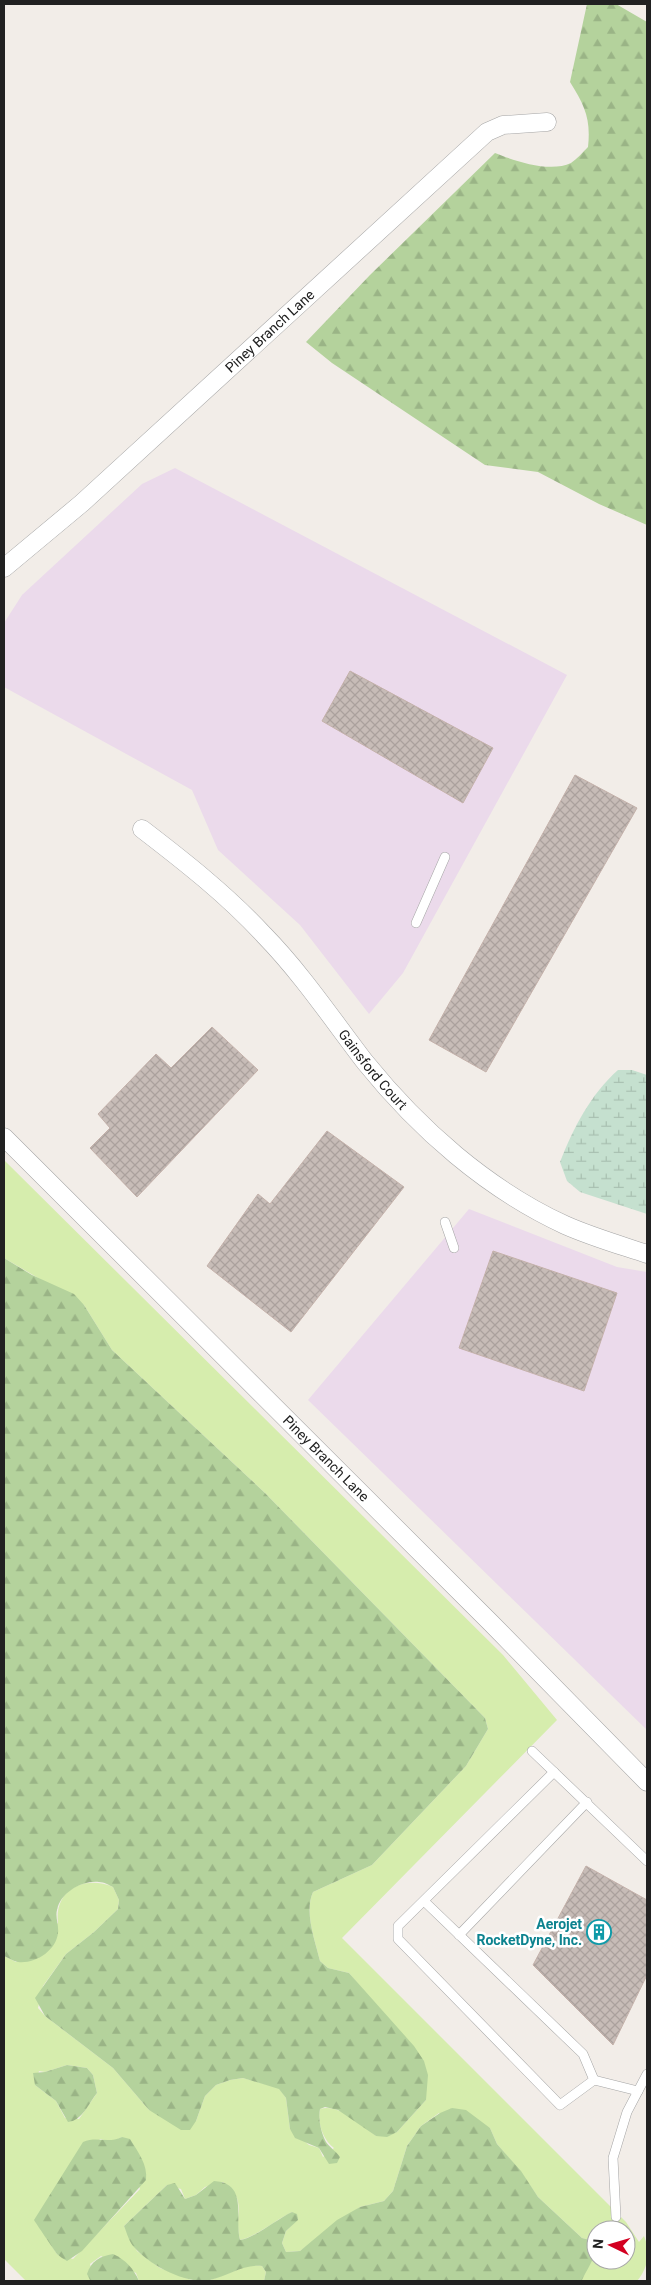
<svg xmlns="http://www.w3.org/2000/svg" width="651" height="2285" viewBox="0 0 651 2285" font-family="Roboto,sans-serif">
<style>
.industrial{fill:#ebdaeb}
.grass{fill:#d6edad;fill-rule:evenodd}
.forest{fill:url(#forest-firs)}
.wetland{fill:url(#wetland-marsh)}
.building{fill:url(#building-cross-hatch);stroke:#c4b1aa}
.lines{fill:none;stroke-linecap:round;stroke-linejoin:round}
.service-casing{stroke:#a5a5a5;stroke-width:10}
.minor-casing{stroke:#a5a5a5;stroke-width:19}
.service{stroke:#fff;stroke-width:9}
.minor{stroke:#fff;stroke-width:18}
.labels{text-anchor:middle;stroke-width:5;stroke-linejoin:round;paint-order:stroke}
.street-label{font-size:14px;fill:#212121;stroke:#fff}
.culture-label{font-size:14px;font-weight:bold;fill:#0d838f;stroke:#fff;text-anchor:end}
</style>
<defs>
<pattern id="forest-firs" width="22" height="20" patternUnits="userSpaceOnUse" patternTransform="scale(1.25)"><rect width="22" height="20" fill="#b4d29c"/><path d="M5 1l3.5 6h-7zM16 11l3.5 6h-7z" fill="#9ab486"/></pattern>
<pattern id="wetland-marsh" width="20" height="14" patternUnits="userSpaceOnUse" patternTransform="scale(1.25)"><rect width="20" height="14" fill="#c5e0cf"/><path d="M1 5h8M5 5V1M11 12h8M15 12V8" fill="none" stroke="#a9c0b1"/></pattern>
<pattern id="building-cross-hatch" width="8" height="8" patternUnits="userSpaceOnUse" patternTransform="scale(1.25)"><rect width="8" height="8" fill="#c7bcb7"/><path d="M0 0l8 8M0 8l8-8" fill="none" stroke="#aba19d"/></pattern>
</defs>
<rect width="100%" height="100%" fill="#f2ede8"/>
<g class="industrial">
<polygon points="175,468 567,675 403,973 369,1014 300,925 218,850 192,790 4,687 4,623 22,595 142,484"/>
<polygon points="469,1209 617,1267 647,1272 647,1730 308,1400"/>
</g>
<g class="grass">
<path d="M4 1160 503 1655 557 1720 342 1938 626 2222 639 2242 644 2236C651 2253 648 2268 637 2281H580L593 2256 596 2246V2260H626V2230H596V2245L594 2241 582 2238 538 2197 520 2171 497 2144 490 2128 439 2113 421 2126 407 2146 393 2191 384 2201 360 2207 300 2251 286 2252 282 2243 286 2231 298 2219 292 2212C277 2219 254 2238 240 2240 233 2213 249 2201 223 2182L205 2187 196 2195 185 2199 181 2189 167 2185 124 2226 137 2251 160 2268 194 2281H139L136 2273 101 2256 90 2264 94 2280 96 2281H26L4 2259V1956L16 1962 58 1923C54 1889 85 1875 113 1887L119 1900 118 1909 94 1932 66 1954 43 1986 38 2008 45 2016 113 2068 149 2110 196 2121 205 2096 216 2085 230 2080 243 2078 279 2088 286 2098 290 2129 309 2145 319 2148 323 2157 334 2148C323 2140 317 2123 320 2109 338 2103 363 2125 376 2136L397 2132 426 2100 364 1991 349 1973 328 1968 320 1961C315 1940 304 1912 313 1892L372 1865 466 1766 488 1729 485 1718 265 1493 112 1350 84 1305 4 1258ZM67 2065 87 2068 93 2075 97 2093 79 2119 65 2118 56 2101 35 2085 39 2071 45 2072ZM122 2137 140 2189 73 2259 57 2254 41 2229 100 2139 112 2142Z"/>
<polygon points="250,2265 262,2266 266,2272 264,2281 200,2281 210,2280"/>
</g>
<g class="forest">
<path d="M587 4H616L647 22V525L599 504 538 472 485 465 332 363 306 342 370 275 495 153C515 161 550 173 571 163 577 159 583 152 588 147 591 119 585 106 570 82Z"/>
<path d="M4 1258 32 1275 74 1294 84 1305 112 1350 265 1493 485 1718 488 1729 466 1766 372 1865 313 1892C304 1912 315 1940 320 1961L328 1968 349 1973 414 2046 424 2061 428 2075 426 2100 397 2132 387 2137 376 2136 338 2110 325 2107 320 2109C318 2119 321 2133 326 2142 329 2147 336 2151 340 2157L337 2163 329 2164 319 2148 295 2138 290 2129 286 2098 279 2089 243 2078 230 2080 216 2085 205 2096 196 2121 190 2130H181L149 2110 113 2068 45 2016 35 1998 66 1954 94 1932 118 1909 119 1900 113 1887C109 1885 104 1882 99 1882 82 1880 60 1893 57 1910 55 1917 59 1925 58 1933 56 1951 35 1964 18 1962 13 1961 9 1958 4 1956Z"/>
<path d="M67 2065 87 2068 93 2075 97 2093C89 2103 82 2121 68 2122L56 2101 35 2085 33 2073 45 2072Z"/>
<path d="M452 2108 466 2110 490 2128 497 2144 521 2171 538 2197 582 2238 594 2241C600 2252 587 2269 582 2280L264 2281 266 2272 262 2266C243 2264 229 2276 210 2280 187 2285 149 2265 134 2247 129 2242 127 2233 124 2226L167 2185 175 2183 185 2199 196 2195 214 2181C249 2183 234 2218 240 2240 253 2239 277 2219 292 2212L297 2214 298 2220 286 2231 282 2243 286 2252 300 2251 337 2220 360 2207 384 2201 393 2191 407 2146 421 2126 440 2113Z"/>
<path d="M122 2137 130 2139C138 2152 148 2165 146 2180L82 2251 67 2261C64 2259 60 2257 57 2254 55 2251 35 2222 34 2220L83 2142C97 2136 108 2144 122 2137Z"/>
<path d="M113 2254C126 2260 133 2268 139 2281L90 2280 87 2274C91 2261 100 2256 113 2254Z"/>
</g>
<path class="wetland" d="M618 1070H632L647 1075V1214L580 1192 567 1181 560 1162C573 1128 591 1094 618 1070Z"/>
<g class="building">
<polygon points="350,671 493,748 463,803 322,721"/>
<polygon points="575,775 637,808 486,1072 429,1040"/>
<polygon points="212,1027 258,1070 137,1197 90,1148 110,1128 98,1114 156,1054 171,1068"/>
<polygon points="327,1131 404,1187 291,1332 207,1266 258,1194 270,1204"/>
<polygon points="493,1251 617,1293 584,1391 459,1348"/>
<polygon points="586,1866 647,1900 647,1975 613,2045 533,1965"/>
</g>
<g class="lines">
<defs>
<g id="service">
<polyline points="416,923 445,857"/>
<polyline points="445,1222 454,1248"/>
<polyline points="532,1751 647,1861"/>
<polyline points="554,1772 398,1926 398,1939 560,2105 594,2080 638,2091"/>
<polyline points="424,1901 583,2054 594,2080"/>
<polyline points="459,1935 587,1802"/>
<polyline points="616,2217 613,2158 627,2112 647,2074"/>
</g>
<g id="minor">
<path id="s1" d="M4 568 82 503 487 132 503 125 547 122"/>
<path id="s2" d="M142 829C185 862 227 895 264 935 302 974 332 1019 365 1062 419 1129 487 1189 565 1225 592 1237 620 1245 647 1254"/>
<path id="s3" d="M4 1137 491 1623 647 1782"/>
</g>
</defs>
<use href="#service" class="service-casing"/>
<use href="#minor" class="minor-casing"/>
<use href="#service" class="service"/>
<use href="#minor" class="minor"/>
</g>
<defs>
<symbol id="building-ring" viewBox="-11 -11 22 22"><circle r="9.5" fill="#fff" stroke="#0f9aa8" stroke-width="1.5"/><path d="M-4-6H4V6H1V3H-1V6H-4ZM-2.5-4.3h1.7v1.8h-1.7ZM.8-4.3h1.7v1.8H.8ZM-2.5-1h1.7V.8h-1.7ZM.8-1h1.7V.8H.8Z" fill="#0f9aa8"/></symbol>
</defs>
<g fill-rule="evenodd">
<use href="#building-ring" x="585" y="1918" width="28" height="28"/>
</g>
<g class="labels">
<g class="street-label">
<text dy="5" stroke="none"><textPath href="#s1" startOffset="356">Piney Branch Lane</textPath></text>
<text dy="5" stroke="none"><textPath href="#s2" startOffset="335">Gainsford Court</textPath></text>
<text dy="5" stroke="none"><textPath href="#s3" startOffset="455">Piney Branch Lane</textPath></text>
</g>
<g class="culture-label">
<text x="582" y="1929">Aerojet<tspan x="582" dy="16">RocketDyne, Inc.</tspan></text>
</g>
</g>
<rect width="651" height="2285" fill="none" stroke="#212121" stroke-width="10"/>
<g transform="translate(611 2245) rotate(275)"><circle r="24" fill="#ffffff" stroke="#a6a6a6"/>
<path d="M0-4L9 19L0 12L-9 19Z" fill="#d30021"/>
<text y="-8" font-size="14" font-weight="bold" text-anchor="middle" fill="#212121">N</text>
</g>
</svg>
